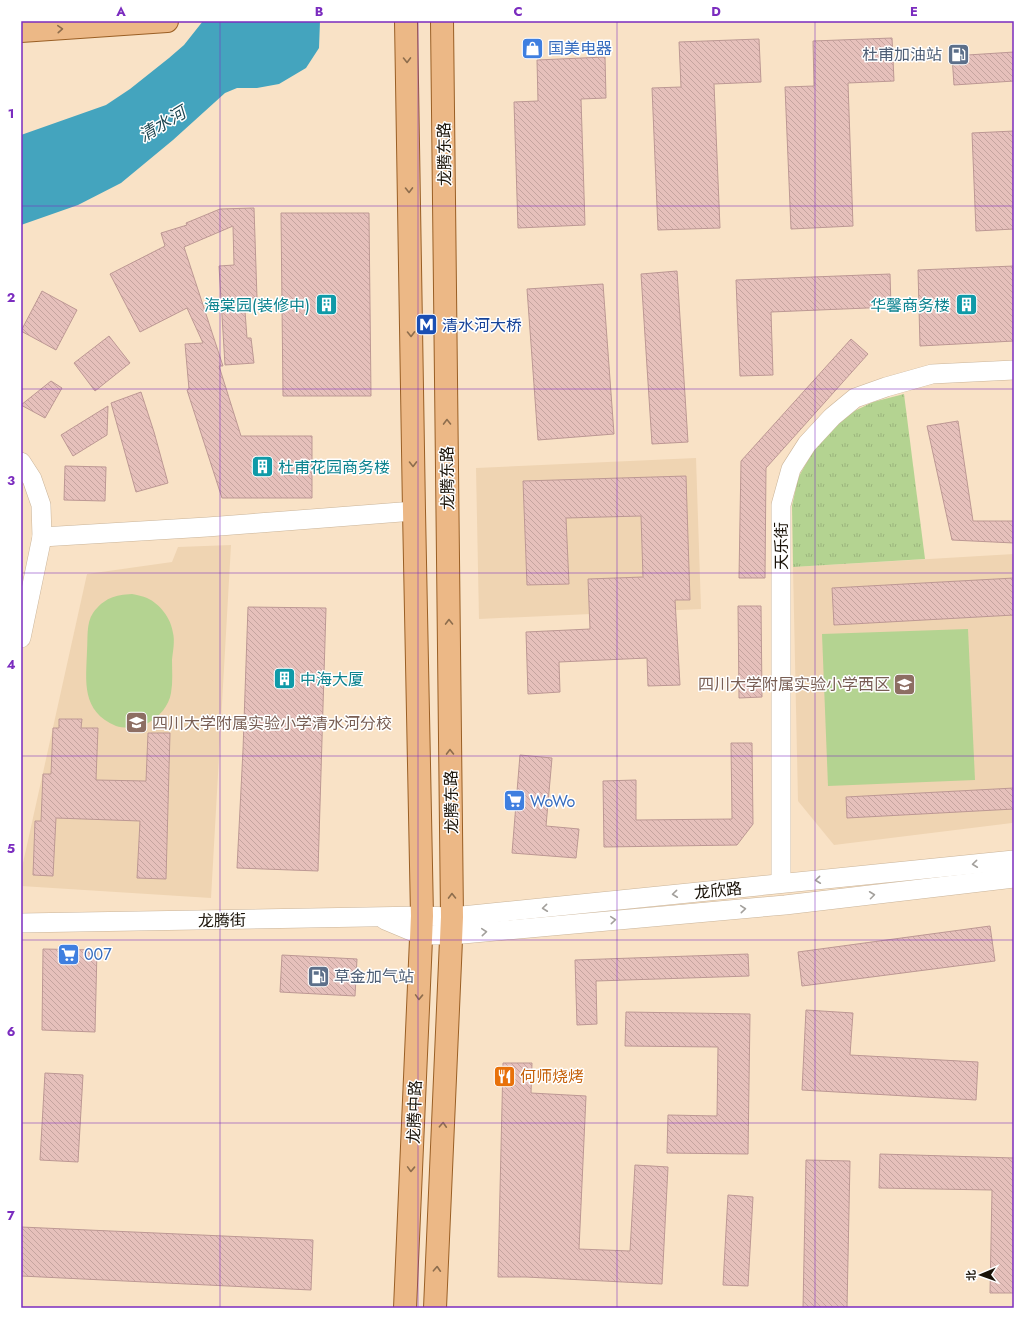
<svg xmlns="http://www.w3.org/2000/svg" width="1035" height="1329" viewBox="0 0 1035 1329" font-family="Jost,'Noto Sans SC',sans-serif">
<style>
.built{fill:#efd4b2}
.grass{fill:#b4d391}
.park{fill:url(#park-tufts)}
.water{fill:#44a4be}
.building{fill:url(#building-back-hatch);stroke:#bd9894}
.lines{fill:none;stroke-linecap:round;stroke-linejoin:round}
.minor-casing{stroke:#cab499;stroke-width:20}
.major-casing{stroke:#9a5f25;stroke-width:24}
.minor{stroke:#fff;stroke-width:19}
.major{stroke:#ecb886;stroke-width:22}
.oneway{stroke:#8d6d4d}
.oneway2{stroke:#a3a09c}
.grid{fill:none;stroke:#7b2cbf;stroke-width:1;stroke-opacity:0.55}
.labels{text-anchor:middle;stroke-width:3;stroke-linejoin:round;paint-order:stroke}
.shop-label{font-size:16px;fill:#366cbe;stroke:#fff;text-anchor:start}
.service-label{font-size:16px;fill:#4e5e75;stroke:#fff;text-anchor:end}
.street-label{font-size:16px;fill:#191208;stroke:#fff}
.culture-label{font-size:16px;fill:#0d838f;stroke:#fff;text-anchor:end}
.transit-label{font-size:16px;fill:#164399;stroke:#fff;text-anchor:start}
.education-label{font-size:16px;fill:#785e54;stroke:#fff;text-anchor:end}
.food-label{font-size:16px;fill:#c56008;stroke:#fff;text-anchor:start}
.water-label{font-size:17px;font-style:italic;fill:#1e4853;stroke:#fff}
.neatline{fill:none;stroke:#7b2cbf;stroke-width:1.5}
.grid-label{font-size:13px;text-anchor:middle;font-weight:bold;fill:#7b2cbf}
</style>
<defs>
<pattern id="park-tufts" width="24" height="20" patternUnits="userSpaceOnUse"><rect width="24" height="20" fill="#b4d391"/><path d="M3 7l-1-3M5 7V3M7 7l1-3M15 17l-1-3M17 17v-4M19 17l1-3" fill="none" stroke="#9ab47c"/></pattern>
<pattern id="building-back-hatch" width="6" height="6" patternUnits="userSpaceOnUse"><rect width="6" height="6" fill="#e6c0bb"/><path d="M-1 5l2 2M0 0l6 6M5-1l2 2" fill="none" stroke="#c5a49f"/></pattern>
</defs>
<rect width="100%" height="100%" fill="#f9e2c6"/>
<g class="built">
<polygon points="696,458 701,609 479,619 476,468"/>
<polygon points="231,545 211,898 21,886 21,872 87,574 172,562 178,547"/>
<polygon points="1014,554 1014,821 1012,823 834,845 798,801 793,567"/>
</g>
<g class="grass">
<path d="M132 594C137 595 143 596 147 598 160 604 171 618 173 633 175 641 173 651 172 660 172 671 173 682 171 693 169 706 159 717 148 723 139 728 125 729 116 726 81 711 86 682 87 651 88 639 86 623 93 613 104 598 115 595 132 594Z"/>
<polygon points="968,629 975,780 828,786 822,634"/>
</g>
<polygon class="park" points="904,394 925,559 793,567 792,506 798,478 817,444 840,418 873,402"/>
<polygon class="water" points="203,21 320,21 319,48 306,68 279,84 257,88 237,88 225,93 173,140 121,183 78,205 21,225 21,135 106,105 130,89 169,58 184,45"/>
<g class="building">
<polygon points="892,38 894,81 848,83 853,226 791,229 785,87 814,86 813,41"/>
<polygon points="759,39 761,82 714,84 720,228 658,230 652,88 681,87 679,42"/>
<polygon points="1014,52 1014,81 954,85 952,56"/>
<polygon points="605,57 606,98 581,99 585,225 518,228 514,102 538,101 537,60"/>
<polygon points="1014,131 1014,229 976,231 972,133"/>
<polygon points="254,208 257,298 244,298 247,338 251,338 254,363 225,365 219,266 234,265 233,226 184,247 223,366 219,366 241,436 312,436 312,498 222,498 187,390 189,389 185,344 203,343 187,308 140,332 110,274 165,246 161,233 187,225 186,223 220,209"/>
<polygon points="281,213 369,213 371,396 283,396"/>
<polygon points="1014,266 1014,341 920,346 918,270"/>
<polygon points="677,271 688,442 652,444 641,274"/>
<polygon points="890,274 891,307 771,312 773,375 740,376 736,280"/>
<polygon points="603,284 614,434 538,440 527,289"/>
<polygon points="42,291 77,310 56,350 21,331"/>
<polygon points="109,336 130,363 95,391 74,363"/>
<polygon points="851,339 868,354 766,468 765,578 739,578 741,461"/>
<polygon points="51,381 62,388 45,418 21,405"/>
<polygon points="141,392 154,432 168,483 136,492 111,403"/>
<polygon points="108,406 107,435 73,456 61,435"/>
<polygon points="958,421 973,521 1014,521 1014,543 952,540 927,426"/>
<polygon points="65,466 106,467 105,501 64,500"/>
<polygon points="686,476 690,600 675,600 680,685 648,686 647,658 559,662 560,692 528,694 526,632 590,629 588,579 643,577 641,516 566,518 569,584 527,585 523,481"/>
<polygon points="1014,578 1014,615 834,625 832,588"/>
<polygon points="738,606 761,606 762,697 739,698"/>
<polygon points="248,607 326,608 318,871 237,868 243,750"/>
<polygon points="59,719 82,719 81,728 98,728 96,780 146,781 148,733 170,733 166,879 137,878 140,821 56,818 53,876 33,875 35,821 41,821 43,774 51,774 53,728 59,728"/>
<polygon points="731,743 752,743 753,824 737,845 604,847 603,781 636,780 636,820 732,819"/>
<polygon points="520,755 552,758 546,826 579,829 576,858 512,853"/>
<polygon points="1014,788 1014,809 847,818 846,797"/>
<polygon points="990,926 995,961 802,986 798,952"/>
<polygon points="43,949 97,950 95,1032 42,1030"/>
<polygon points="748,954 749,976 596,981 597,1024 577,1025 575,960"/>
<polygon points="282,955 357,959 355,996 280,992"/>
<polygon points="806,1010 853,1013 850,1055 978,1062 976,1100 802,1090"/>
<polygon points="626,1012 750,1014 748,1154 667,1153 668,1115 717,1116 718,1047 625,1046"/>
<polygon points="503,1063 532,1063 531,1093 586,1096 579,1249 630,1251 635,1165 668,1167 662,1284 526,1277 498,1277"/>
<polygon points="45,1073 83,1075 78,1162 40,1160"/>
<polygon points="880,1154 1014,1158 1014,1293 990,1293 992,1190 879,1188"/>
<polygon points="806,1160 850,1161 847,1308 803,1308"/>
<polygon points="728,1195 753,1197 748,1286 723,1285"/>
<polygon points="21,1227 313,1240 311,1290 21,1276"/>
</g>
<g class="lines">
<defs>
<g id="minor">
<polyline points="21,462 32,479 41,505 42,537 207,527 414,511"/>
<polyline points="21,638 42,537"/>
<polyline points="781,883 781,505 791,469 807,444 832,417 855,398 886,387 932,374 1014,370"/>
<polyline points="385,920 421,935 452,935 785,905 1014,878"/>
<polyline points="21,923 422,916 452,917 1014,860"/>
</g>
<g id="major">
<polyline points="21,31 167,21"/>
<polyline points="405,1308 422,916 414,511 406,21"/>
<polyline points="435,1308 452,917 442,21"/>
</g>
</defs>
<use href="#minor" class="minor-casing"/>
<use href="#major" class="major-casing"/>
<use href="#minor" class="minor"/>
<use href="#major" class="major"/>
</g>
<defs><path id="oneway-chevron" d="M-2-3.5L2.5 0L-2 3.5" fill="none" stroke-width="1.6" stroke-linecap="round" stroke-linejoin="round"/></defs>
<g class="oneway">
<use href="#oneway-chevron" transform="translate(60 29) rotate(-4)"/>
<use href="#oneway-chevron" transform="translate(407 60) rotate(89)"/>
<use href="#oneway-chevron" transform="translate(409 190) rotate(89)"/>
<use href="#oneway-chevron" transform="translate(411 334) rotate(89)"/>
<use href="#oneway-chevron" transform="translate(447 422) rotate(-91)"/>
<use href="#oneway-chevron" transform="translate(413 464) rotate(89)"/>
<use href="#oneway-chevron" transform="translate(449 622) rotate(-91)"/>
<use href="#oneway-chevron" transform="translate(450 752) rotate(-91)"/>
<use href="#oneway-chevron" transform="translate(452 896) rotate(-91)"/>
<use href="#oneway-chevron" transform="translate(419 997) rotate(92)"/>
<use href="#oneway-chevron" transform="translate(443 1125) rotate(-87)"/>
<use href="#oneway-chevron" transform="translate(411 1169) rotate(92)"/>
<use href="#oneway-chevron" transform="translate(437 1269) rotate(-87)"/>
</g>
<g class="oneway2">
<use href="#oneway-chevron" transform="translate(975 864) rotate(174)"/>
<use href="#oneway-chevron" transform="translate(818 880) rotate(174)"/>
<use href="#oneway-chevron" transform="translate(675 894) rotate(174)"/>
<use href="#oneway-chevron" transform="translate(872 895) rotate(-7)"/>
<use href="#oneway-chevron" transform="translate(545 908) rotate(174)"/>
<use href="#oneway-chevron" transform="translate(743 909) rotate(-5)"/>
<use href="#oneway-chevron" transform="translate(613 920) rotate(-5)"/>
<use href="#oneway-chevron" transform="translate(484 932) rotate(-5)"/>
</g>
<path class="grid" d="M220 21V1308M418 21V1308M617 21V1308M815 21V1308M21 206H1014M21 389H1014M21 573H1014M21 756H1014M21 940H1014M21 1123H1014"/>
<defs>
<symbol id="shop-square" viewBox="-11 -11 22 22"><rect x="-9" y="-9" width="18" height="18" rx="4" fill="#3f7fe0" stroke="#fff"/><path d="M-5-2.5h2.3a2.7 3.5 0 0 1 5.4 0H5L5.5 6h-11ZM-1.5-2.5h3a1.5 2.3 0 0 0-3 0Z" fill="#fff"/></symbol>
<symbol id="fuel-square" viewBox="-11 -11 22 22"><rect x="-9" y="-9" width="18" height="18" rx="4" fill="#5c6f8a" stroke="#fff"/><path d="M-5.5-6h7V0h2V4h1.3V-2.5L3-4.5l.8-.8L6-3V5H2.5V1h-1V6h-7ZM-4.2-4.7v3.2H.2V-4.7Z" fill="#fff"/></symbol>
<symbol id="building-square" viewBox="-11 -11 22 22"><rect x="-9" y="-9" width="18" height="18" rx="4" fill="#0f9aa8" stroke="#fff"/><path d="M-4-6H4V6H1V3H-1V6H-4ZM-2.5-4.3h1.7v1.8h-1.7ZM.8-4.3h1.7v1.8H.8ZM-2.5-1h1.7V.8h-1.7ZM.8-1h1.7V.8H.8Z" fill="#fff"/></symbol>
<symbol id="metro-square" viewBox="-11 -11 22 22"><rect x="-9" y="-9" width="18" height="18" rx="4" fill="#1a4fb4" stroke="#fff"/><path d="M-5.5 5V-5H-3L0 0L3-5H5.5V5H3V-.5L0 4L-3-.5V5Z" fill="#fff"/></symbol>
<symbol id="school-square" viewBox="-11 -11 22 22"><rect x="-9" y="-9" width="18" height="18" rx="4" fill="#8d6e63" stroke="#fff"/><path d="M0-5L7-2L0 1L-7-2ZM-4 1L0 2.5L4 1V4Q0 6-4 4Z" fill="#fff"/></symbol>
<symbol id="supermarket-square" viewBox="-11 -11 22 22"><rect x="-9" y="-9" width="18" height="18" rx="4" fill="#3f7fe0" stroke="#fff"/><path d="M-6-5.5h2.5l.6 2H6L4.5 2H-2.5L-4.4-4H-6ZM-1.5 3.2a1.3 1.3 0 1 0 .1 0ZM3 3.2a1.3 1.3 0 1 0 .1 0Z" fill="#fff"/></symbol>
<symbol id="restaurant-square" viewBox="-11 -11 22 22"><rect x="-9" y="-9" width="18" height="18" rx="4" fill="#e8710a" stroke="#fff"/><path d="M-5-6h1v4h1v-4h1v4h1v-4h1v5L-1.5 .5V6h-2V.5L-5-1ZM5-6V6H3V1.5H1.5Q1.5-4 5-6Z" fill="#fff"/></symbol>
</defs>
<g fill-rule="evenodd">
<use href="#shop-square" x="520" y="36" width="25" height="25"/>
<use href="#fuel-square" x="946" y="42" width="25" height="25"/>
<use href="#building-square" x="314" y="292" width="25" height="25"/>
<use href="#building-square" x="954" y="292" width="25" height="25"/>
<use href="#metro-square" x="414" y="312" width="25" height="25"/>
<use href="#building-square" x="250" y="454" width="25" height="25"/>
<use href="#building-square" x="272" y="666" width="25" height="25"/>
<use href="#school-square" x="892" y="672" width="25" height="25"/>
<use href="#school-square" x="124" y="710" width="25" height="25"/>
<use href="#supermarket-square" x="502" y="788" width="25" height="25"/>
<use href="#supermarket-square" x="56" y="942" width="25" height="25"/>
<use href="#fuel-square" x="306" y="964" width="25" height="25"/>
<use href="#restaurant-square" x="492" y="1064" width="25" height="25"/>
</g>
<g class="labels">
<g class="shop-label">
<text x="548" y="54">国美电器</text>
<text x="530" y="807">WoWo</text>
<text x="84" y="960">007</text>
</g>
<g class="service-label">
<text x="942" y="60">杜甫加油站</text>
<text x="334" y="982" text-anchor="start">草金加气站</text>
</g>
<g class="street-label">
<text transform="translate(444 154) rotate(-91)" y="6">龙腾东路</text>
<text transform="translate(447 478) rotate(-91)" y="6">龙腾东路</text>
<text transform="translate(781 546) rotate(-90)" y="6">天乐街</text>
<text transform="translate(451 802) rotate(-91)" y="6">龙腾东路</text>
<text transform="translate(718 890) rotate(-6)" y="6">龙欣路</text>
<text transform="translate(222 920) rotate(-1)" y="6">龙腾街</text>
<text transform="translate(414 1112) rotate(-88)" y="6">龙腾中路</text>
</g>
<g class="culture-label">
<text x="310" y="311">海棠园(装修中)</text>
<text x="950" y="311">华馨商务楼</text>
<text x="278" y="473" text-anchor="start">杜甫花园商务楼</text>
<text x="300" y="685" text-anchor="start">中海大厦</text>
</g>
<g class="transit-label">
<text x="442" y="331">清水河大桥</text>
</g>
<g class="education-label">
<text x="890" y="690">四川大学附属实验小学西区</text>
<text x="152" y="729" text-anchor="start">四川大学附属实验小学清水河分校</text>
</g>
<g class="food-label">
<text x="520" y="1082">何师烧烤</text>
</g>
<g class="water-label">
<text transform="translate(162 124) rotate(-31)" y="6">清水河</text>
</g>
</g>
<rect width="1035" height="1329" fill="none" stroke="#ffffff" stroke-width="44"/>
<g transform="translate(981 1275) rotate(268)" stroke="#ffffff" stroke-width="3" paint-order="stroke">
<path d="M0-3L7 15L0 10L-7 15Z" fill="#191208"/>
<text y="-6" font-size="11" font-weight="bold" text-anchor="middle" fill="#191208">北</text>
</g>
<rect x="22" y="22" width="991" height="1285" class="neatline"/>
<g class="grid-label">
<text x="121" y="16">A</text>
<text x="319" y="16">B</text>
<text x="518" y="16">C</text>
<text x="716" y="16">D</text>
<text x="914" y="16">E</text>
<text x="11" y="118">1</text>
<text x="11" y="302">2</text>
<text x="11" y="485">3</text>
<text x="11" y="669">4</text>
<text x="11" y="853">5</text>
<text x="11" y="1036">6</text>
<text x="11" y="1220">7</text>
</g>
</svg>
